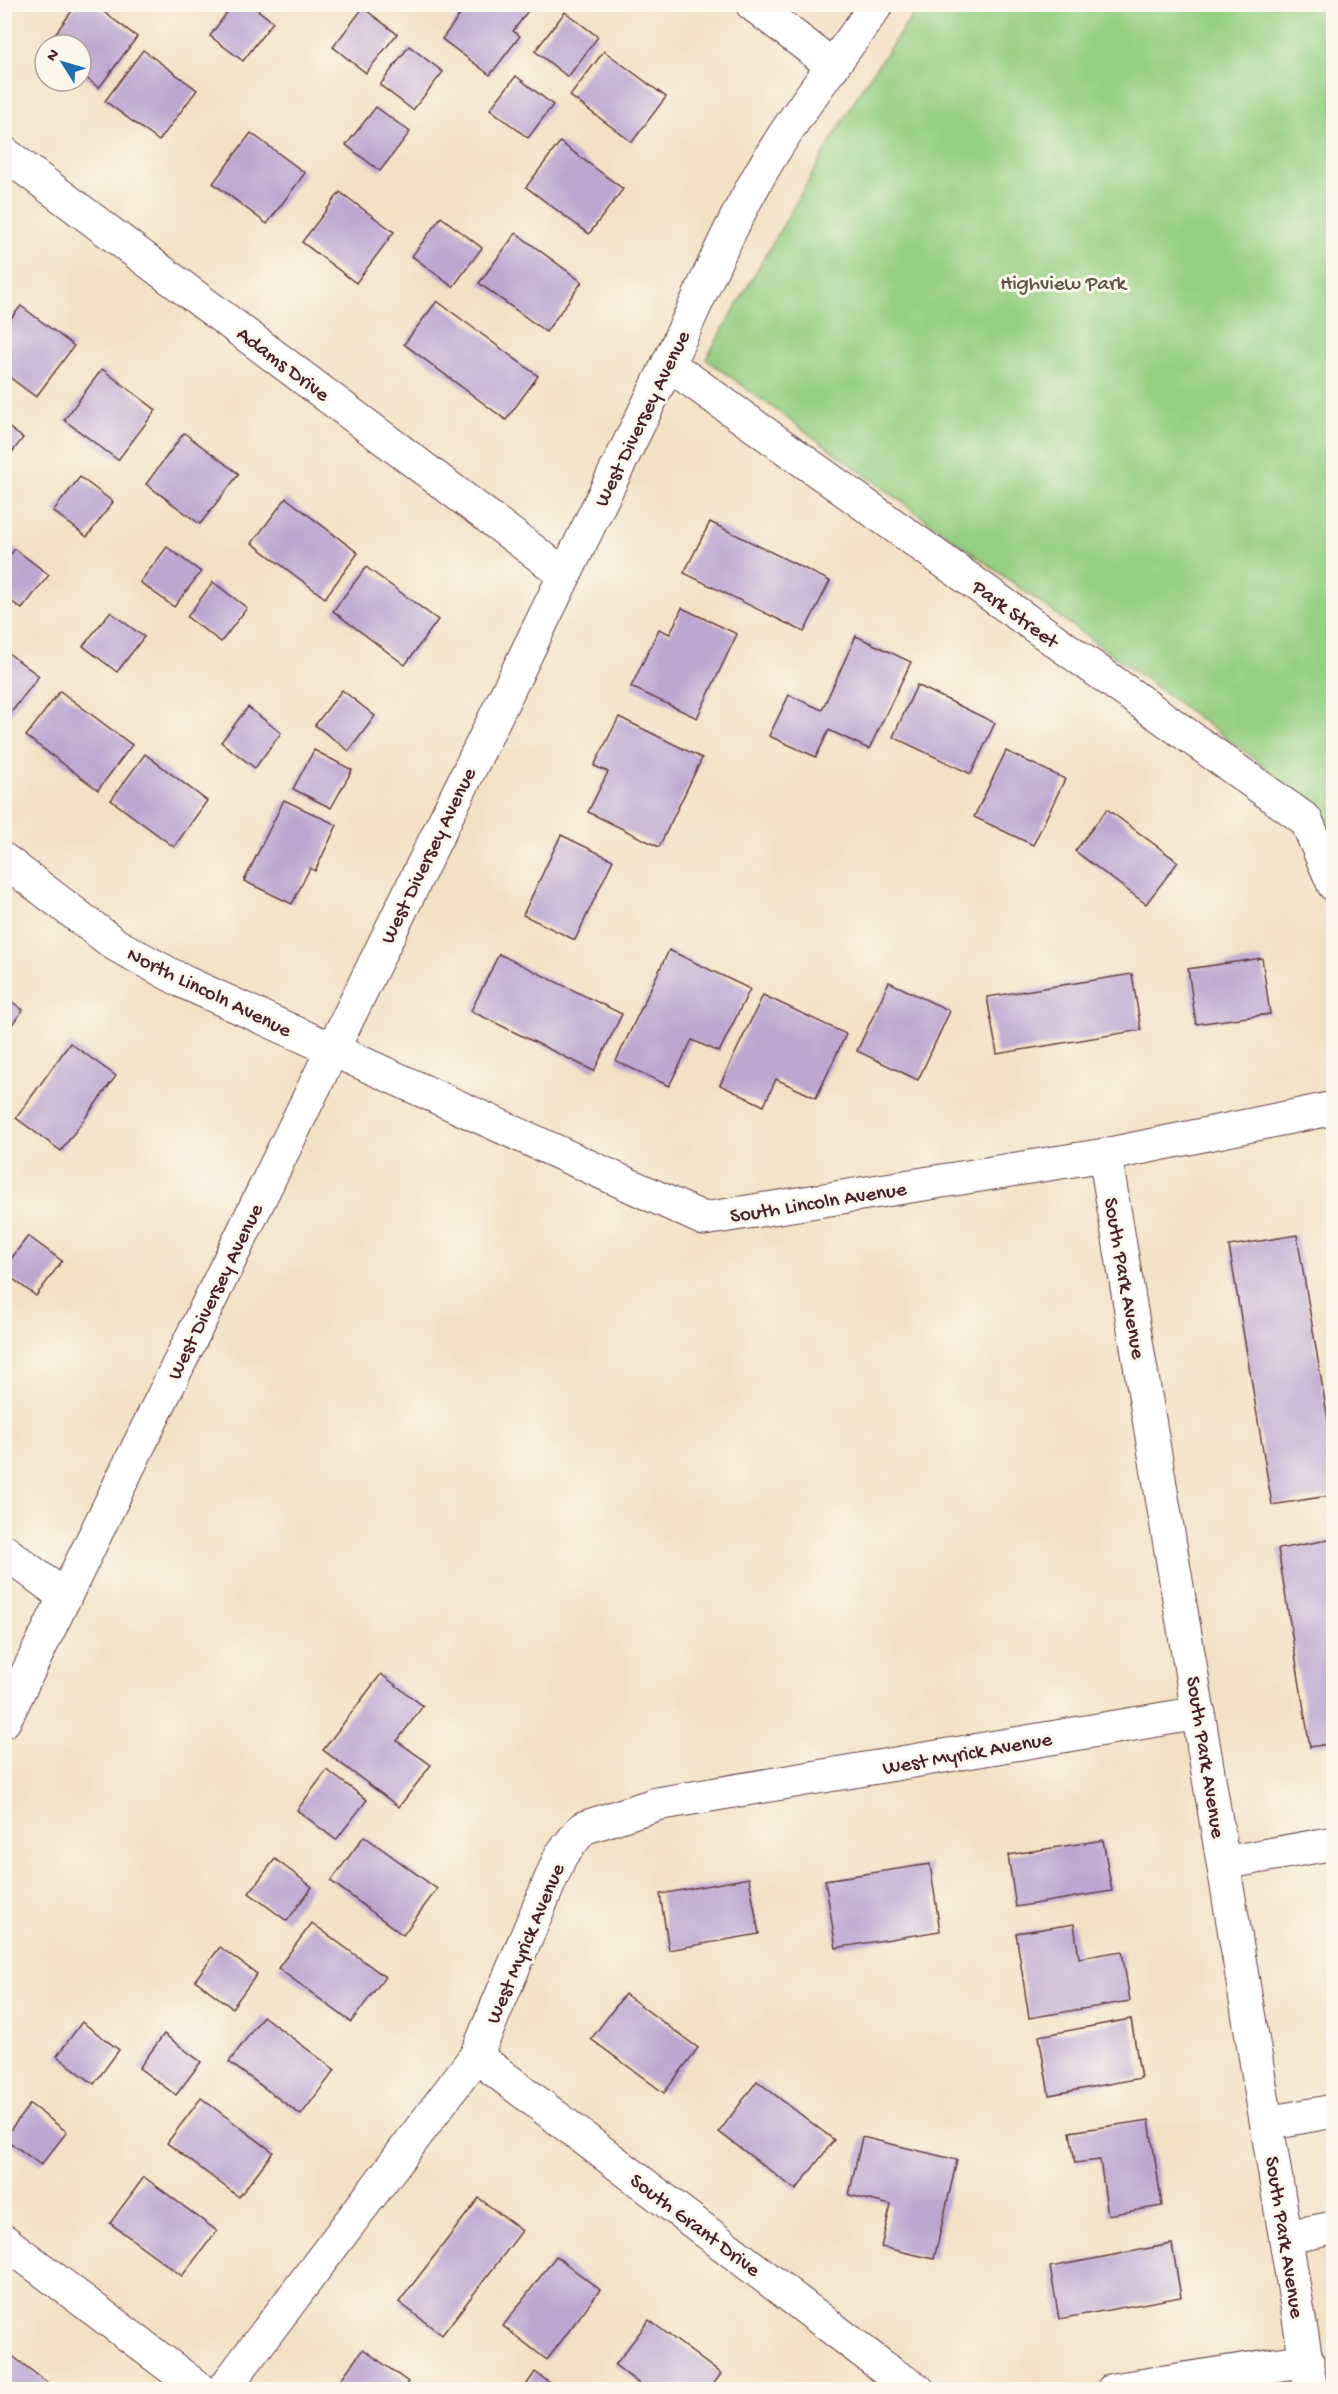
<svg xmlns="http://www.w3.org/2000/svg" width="1338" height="2394" viewBox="0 0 1338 2394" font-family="'Gochi Hand',sans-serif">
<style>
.green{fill:#95cf82;stroke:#707756;stroke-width:1.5}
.building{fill:#bda7d1}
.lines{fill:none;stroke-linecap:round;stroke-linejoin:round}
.minor-casing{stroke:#633c42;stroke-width:35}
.minor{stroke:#fff;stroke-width:33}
.labels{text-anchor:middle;stroke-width:6;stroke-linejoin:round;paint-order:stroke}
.park-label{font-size:21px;fill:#605445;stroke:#fbf7ec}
.street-label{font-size:21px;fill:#4a1f2b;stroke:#fbf7ec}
</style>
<rect width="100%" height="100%" fill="#fbf7ec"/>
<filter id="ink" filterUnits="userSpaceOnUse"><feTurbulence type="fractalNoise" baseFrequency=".0167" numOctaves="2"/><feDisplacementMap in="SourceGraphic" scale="12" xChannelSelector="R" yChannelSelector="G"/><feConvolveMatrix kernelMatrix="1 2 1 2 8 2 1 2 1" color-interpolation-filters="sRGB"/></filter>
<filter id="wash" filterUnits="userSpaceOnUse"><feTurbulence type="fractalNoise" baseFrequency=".008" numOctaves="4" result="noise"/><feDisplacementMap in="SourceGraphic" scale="24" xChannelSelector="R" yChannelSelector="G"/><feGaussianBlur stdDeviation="1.35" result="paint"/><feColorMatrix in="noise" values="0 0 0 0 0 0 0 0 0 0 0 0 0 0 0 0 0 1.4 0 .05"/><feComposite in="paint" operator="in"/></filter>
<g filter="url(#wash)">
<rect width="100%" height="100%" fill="#f3e1c5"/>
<polygon class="green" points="920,5 1333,5 1333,837 1266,767 706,359 862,88"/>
<g id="blocks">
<g class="building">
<polygon points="77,4 93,4 137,37 99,88 81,74 81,45 47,45"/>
<polygon points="233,4 250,4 273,22 243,61 210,36"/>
<polygon points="468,4 533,4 513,31 520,36 490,75 442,39"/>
<polygon points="363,8 397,34 366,73 333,47"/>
<polygon points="565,12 598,37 568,77 535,51"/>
<polygon points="409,46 443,72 413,110 380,85"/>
<polygon points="143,50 197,90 159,141 105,101"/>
<polygon points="604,51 666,97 632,142 570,96"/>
<polygon points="516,76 553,105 528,138 490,109"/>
<polygon points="376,107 410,132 380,171 346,145"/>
<polygon points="251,133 305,173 267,224 213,183"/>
<polygon points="560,142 623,189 589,234 526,187"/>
<polygon points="340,192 394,232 356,283 302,242"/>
<polygon points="441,217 482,248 453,287 412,256"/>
<polygon points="516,233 582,282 546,332 479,283"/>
<polygon points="437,301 538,376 506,420 404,344"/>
<polygon points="21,306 74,346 36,397 4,373 4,327"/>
<polygon points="102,369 156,410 118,460 64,420"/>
<polygon points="4,424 23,438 4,463"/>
<polygon points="184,433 239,474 200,524 146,484"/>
<polygon points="80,477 113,502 87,537 53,511"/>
<polygon points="286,498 358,553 325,598 252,543"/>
<polygon points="710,522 830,581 804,632 684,573"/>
<polygon points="167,547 201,572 174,607 140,582"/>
<polygon points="15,549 49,575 22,609 4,596 4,562"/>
<polygon points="366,567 438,620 405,665 333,611"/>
<polygon points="213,582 247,608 221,642 187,617"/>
<polygon points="682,608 737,634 697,718 631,687 659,629 670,634"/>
<polygon points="110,612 144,637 117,672 83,646"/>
<polygon points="856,636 911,662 869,749 829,730 816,757 769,736 789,695 822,710"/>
<polygon points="4,650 39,676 4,722"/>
<polygon points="917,685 995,723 971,774 893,737"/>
<polygon points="342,690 375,716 349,751 315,725"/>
<polygon points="60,691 132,745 98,790 26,736"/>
<polygon points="248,707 281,733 255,768 221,742"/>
<polygon points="619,717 702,758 659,847 588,812 608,772 594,766"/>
<polygon points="314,750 352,770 331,808 293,789"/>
<polygon points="1006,751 1065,779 1033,845 974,817"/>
<polygon points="145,754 207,801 174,847 111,800"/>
<polygon points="284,800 337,825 315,871 310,868 292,904 244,881"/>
<polygon points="1107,809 1178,862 1146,904 1075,851"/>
<polygon points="561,835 613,860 575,940 523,915"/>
<polygon points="669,950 750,989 719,1052 692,1040 669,1086 616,1061"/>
<polygon points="499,954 622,1014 594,1071 471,1011"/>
<polygon points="1262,958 1270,1014 1196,1024 1188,969"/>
<polygon points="1132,974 1141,1030 997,1054 987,997"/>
<polygon points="889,982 950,1011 918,1080 857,1051"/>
<polygon points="763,995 846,1034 816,1098 776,1079 764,1106 720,1085"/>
<polygon points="4,996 23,1010 4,1035"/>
<polygon points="70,1043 116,1076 61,1151 16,1118"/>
<polygon points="1297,1235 1334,1456 1334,1495 1272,1505 1229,1246"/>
<polygon points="28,1236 62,1261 36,1296 5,1273 5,1267"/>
<polygon points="1334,1539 1334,1743 1310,1747 1278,1549"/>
<polygon points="381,1674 423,1706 397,1741 431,1765 399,1807 323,1750"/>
<polygon points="327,1770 367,1800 336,1840 297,1810"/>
<polygon points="364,1836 437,1889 403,1935 331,1881"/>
<polygon points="1103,1840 1112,1891 1016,1907 1008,1855"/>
<polygon points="275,1859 312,1887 287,1921 249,1893"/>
<polygon points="930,1864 940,1931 836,1948 825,1880"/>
<polygon points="749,1878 759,1934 669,1950 660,1894"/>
<polygon points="312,1923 385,1977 351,2022 278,1968"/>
<polygon points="1074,1924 1079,1958 1122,1951 1130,2001 1029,2018 1016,1933"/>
<polygon points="220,1947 257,1974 232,2008 195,1980"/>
<polygon points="625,1994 698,2048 664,2093 591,2039"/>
<polygon points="263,2016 335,2070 301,2115 229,2062"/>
<polygon points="1131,2019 1141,2078 1049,2095 1039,2036"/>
<polygon points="82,2022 119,2050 94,2084 57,2056"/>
<polygon points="164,2034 201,2062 176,2095 139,2068"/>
<polygon points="757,2081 834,2140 796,2190 719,2132"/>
<polygon points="201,2098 273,2152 239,2197 167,2143"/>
<polygon points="30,2104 67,2132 41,2165 4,2138"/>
<polygon points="1149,2120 1162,2206 1108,2215 1100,2160 1075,2163 1070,2132"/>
<polygon points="862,2137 957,2160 934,2259 881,2247 891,2205 849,2195"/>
<polygon points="144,2177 217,2231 182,2276 110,2223"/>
<polygon points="479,2198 522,2231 442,2335 399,2302"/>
<polygon points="1172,2244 1181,2297 1059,2319 1050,2267"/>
<polygon points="556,2256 600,2290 547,2360 503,2326"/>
<polygon points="649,2320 721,2374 709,2390 647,2390 615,2365"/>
<polygon points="363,2349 408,2382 402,2390 333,2390"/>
<polygon points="11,2355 57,2390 4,2390 4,2364"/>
<polygon points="535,2372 559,2390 523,2390"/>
</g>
</g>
</g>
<g filter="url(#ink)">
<use href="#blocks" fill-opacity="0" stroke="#633c42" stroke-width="1.5"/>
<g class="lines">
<defs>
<g id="minor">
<polyline points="752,4 833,66"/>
<polyline points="4,153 564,574"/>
<polyline points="668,364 1306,820 1334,885"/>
<polyline points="4,860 116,945 182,981 704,1219 1105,1155 1334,1108"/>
<polyline points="1105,1155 1311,2390"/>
<polyline points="4,1551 65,1597"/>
<path d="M4 1721 668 364C698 301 725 235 760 174 794 115 838 60 877 4"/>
<polyline points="1224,1863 1334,1843"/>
<polyline points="476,2056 891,2373 918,2390"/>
<polyline points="1267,2123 1334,2111"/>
<polyline points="1286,2237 1334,2228"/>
<polyline points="4,2241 201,2390"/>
<polyline points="223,2390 476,2056 561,1855 583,1828 657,1804 1199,1713"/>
<polyline points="1113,2390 1307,2360"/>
</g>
</defs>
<use href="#minor" class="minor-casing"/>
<use href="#minor" class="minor"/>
</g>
</g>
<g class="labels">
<g class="park-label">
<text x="1063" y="289">Highview Park</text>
</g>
<g class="street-label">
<text transform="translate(284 363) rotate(37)" y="7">Adams Drive</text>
<text transform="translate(641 418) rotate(-64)" y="7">West Diversey Avenue</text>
<text transform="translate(1016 613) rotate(36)" y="7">Park Street</text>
<text transform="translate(427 855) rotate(-64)" y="7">West Diversey Avenue</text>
<text transform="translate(210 991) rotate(26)" y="7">North Lincoln Avenue</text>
<text transform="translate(818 1201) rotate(-9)" y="7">South Lincoln Avenue</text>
<text transform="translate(1126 1278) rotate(80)" y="7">South Park Avenue</text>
<text transform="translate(214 1291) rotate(-64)" y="7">West Diversey Avenue</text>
<text transform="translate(967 1752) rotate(-10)" y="7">West Myrick Avenue</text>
<text transform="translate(1207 1757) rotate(81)" y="7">South Park Avenue</text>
<text transform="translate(524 1943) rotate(-67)" y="7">West Myrick Avenue</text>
<text transform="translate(696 2224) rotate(37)" y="7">South Grant Drive</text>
<text transform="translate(1286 2237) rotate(81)" y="7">South Park Avenue</text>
</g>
</g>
<rect width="1338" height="2394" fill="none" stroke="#fbf7ec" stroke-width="24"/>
<g transform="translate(63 63) rotate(307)"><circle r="28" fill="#fbf7ec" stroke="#b4a19f" stroke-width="1.5"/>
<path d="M0-4.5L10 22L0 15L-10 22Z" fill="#1f6fb2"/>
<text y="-9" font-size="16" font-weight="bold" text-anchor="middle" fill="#4a1f2b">N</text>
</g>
</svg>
